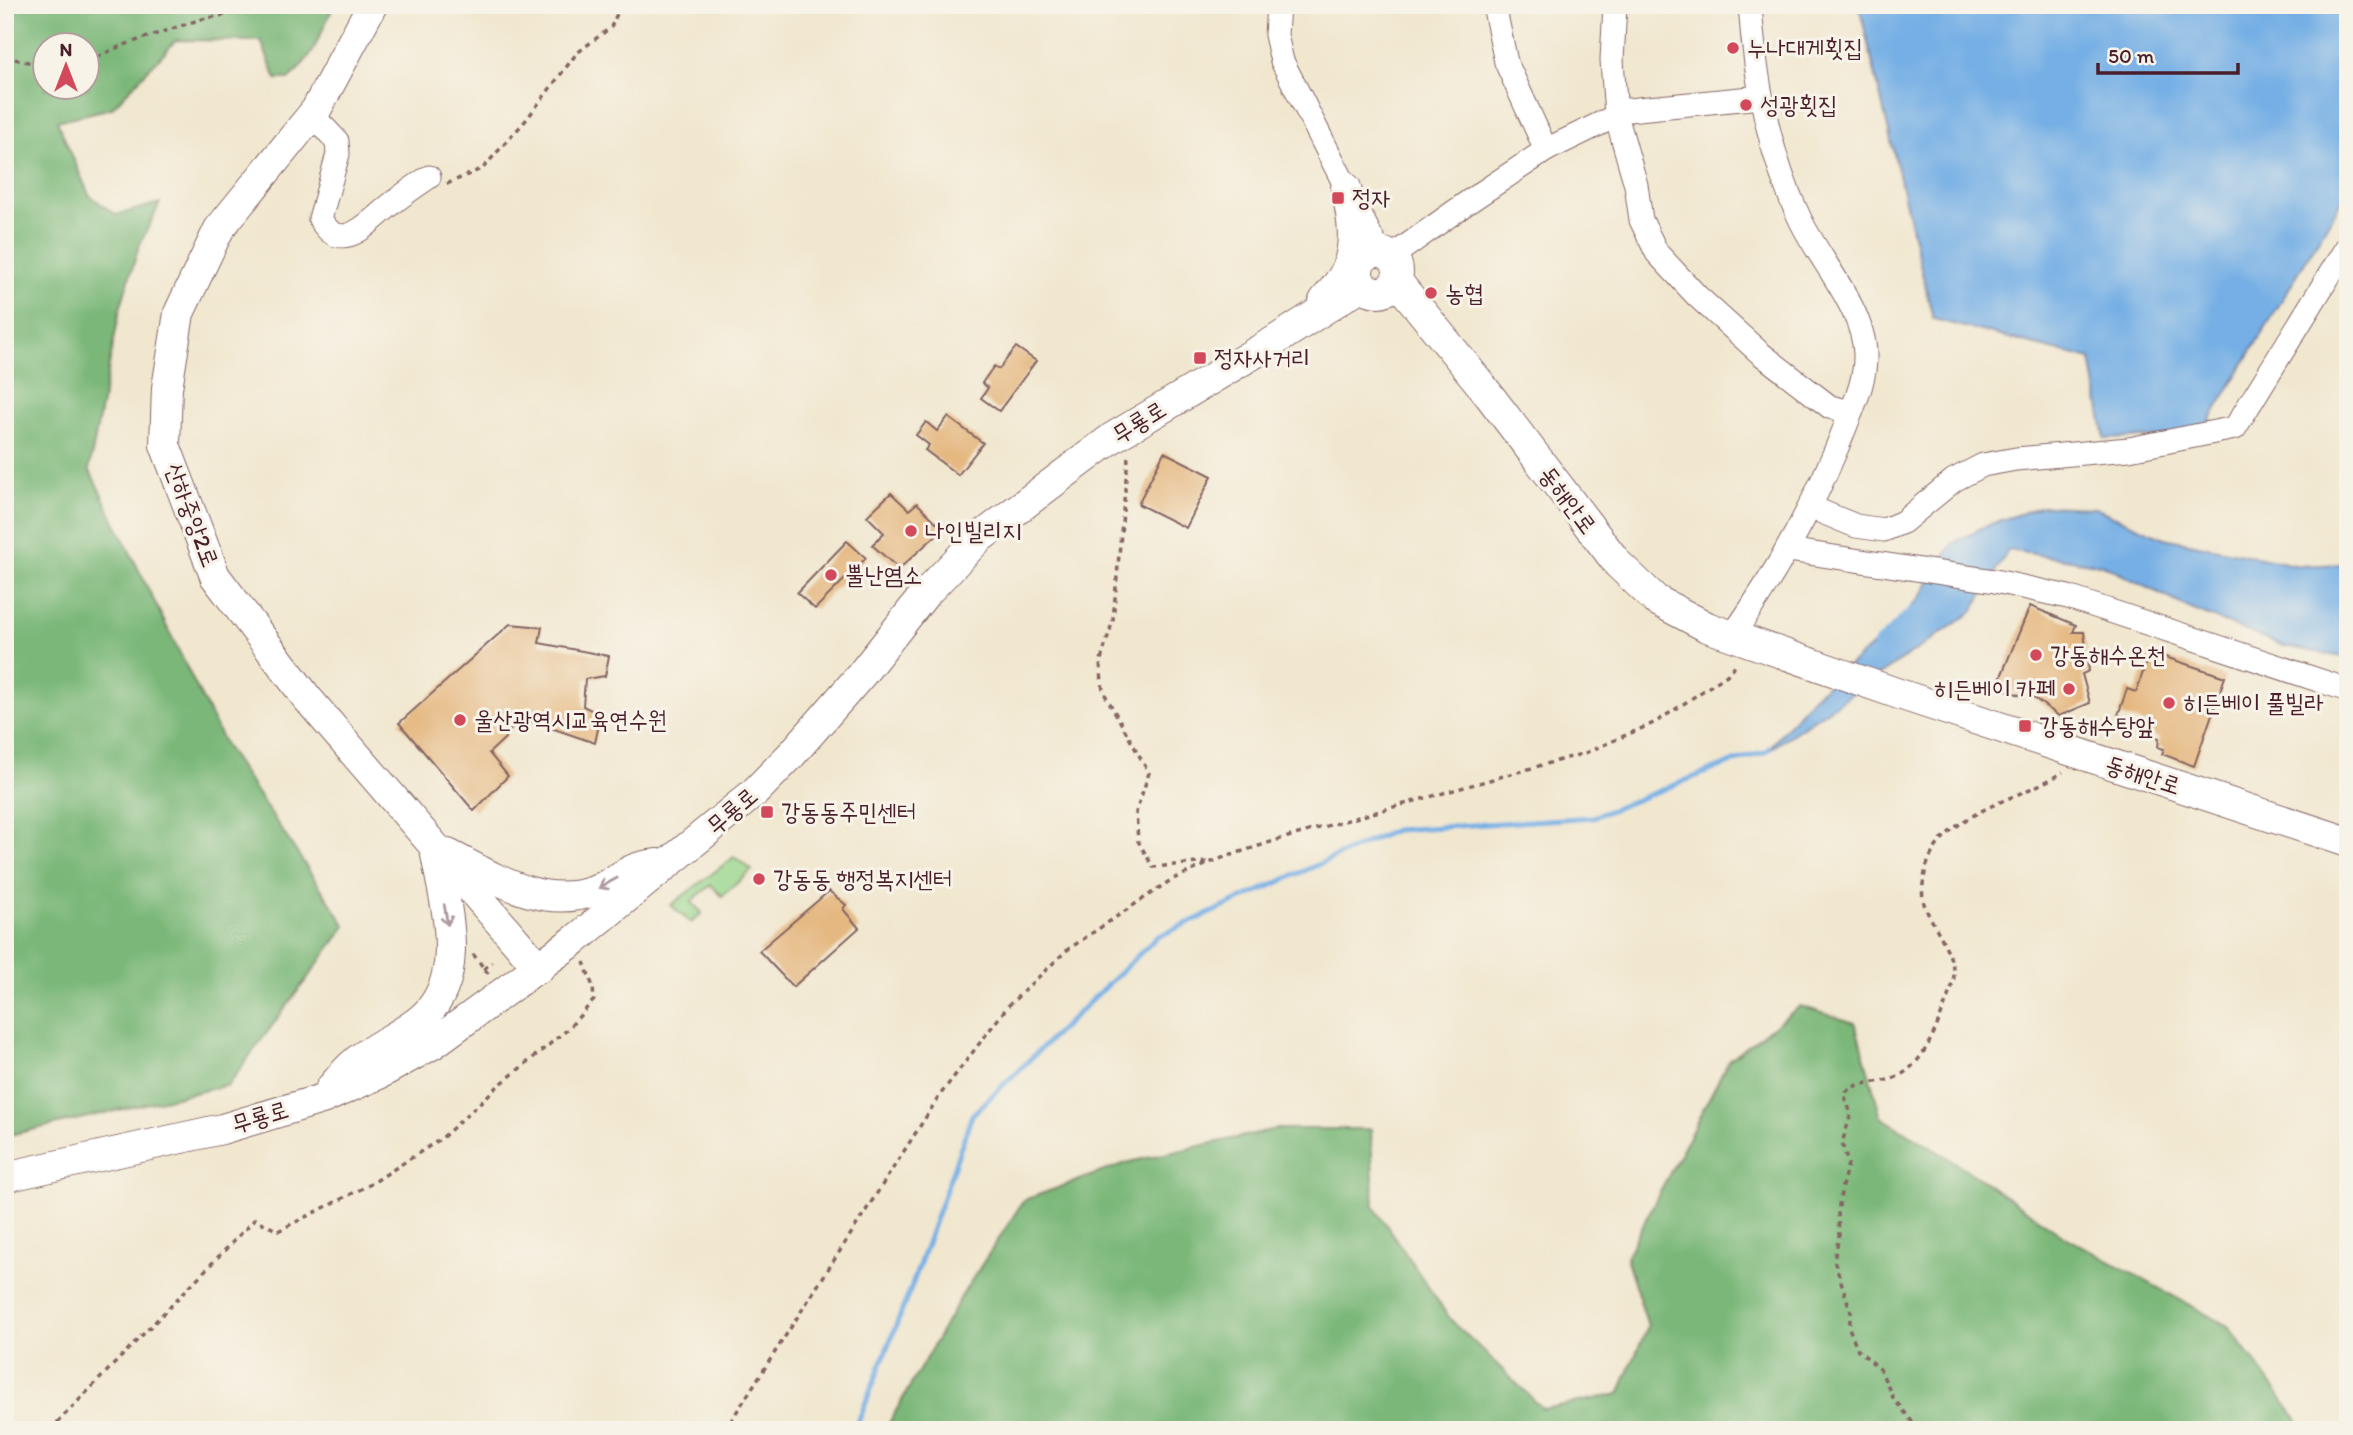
<svg xmlns="http://www.w3.org/2000/svg" width="2353" height="1435" viewBox="0 0 2353 1435" font-family="Itim,'Poor Story',sans-serif">
<style>
.green{fill:#98d68c;stroke:#717a5c;stroke-width:2}
.forest{fill:#7ab778;stroke:#626b52;stroke-width:2;fill-rule:evenodd}
.water{fill:#74afe5;stroke:#5f6788;stroke-width:2}
.lines{fill:none;stroke-linecap:round;stroke-linejoin:round}
.stream{stroke:#74afe5;stroke-width:5}
.building{fill:#e5b881}
.minor-casing{stroke:#846564;stroke-width:25}
.major-casing{stroke:#846564;stroke-width:32}
.path{stroke:#846564;stroke-width:3.5;stroke-dasharray:5 5;stroke-linecap:butt}
.minor{stroke:#fff;stroke-width:23}
.major{stroke:#fff;stroke-width:30}
.oneway{stroke:#ae9aa0}
.poi-dot{fill:#d1495b;stroke:#f7f3e8;stroke-width:2.5}
.labels{text-anchor:middle;stroke-width:6;stroke-linejoin:round;paint-order:stroke}
.poi-label{font-size:24px;fill:#4a1f2b;stroke:#f7f3e8;text-anchor:start}
.street-label{font-size:24px;fill:#4a1f2b;stroke:#f7f3e8}
</style>
<rect width="100%" height="100%" fill="#f7f3e8"/>
<filter id="ink" filterUnits="userSpaceOnUse"><feTurbulence type="fractalNoise" baseFrequency=".0143" numOctaves="2"/><feDisplacementMap in="SourceGraphic" scale="14" xChannelSelector="R" yChannelSelector="G"/><feConvolveMatrix kernelMatrix="1 2 1 2 8 2 1 2 1" color-interpolation-filters="sRGB"/></filter>
<filter id="wash" filterUnits="userSpaceOnUse"><feTurbulence type="fractalNoise" baseFrequency=".00686" numOctaves="4" result="noise"/><feDisplacementMap in="SourceGraphic" scale="28" xChannelSelector="R" yChannelSelector="G"/><feGaussianBlur stdDeviation="1.57" result="paint"/><feColorMatrix in="noise" values="0 0 0 0 0 0 0 0 0 0 0 0 0 0 0 0 0 1.4 0 .05"/><feComposite in="paint" operator="in"/></filter>
<g filter="url(#wash)">
<rect width="100%" height="100%" fill="#f1e7cf"/>
<polygon class="green" points="734,857 752,870 722,896 711,885 691,901 702,913 691,923 671,905"/>
<g class="forest">
<path d="M5 5H334L312 53 290 79H276L261 41 176 40 112 108 57 121 89 195 116 215 160 203 139 246 120 309 89 469 226 747 346 926 228 1085 5 1136ZM46 46H88V88H46Z"/>
<polygon points="1800,1006 1855,1023 1881,1117 1955,1162 2067,1238 2228,1326 2305,1430 885,1430 962,1295 1024,1200 1129,1162 1276,1129 1371,1129 1374,1207 1450,1319 1543,1409 1619,1394 1648,1326 1626,1257 1729,1060"/>
</g>
<g class="water">
<polygon points="1859,5 2348,5 2348,190 2201,435 2105,439 2091,359 1933,319"/>
<polygon points="2042,506 2095,508 2164,538 2300,566 2345,564 2348,560 2348,658 2284,646 2191,609 2103,565 2008,550 1972,612 1766,752 1812,698 1892,628 1921,596 1952,544 1985,526"/>
</g>
<g class="lines">
<g class="stream">
<polyline points="1874,645 1912,608"/>
<polyline points="855,1430 914,1280 972,1115 1157,937 1395,830 1593,817 1735,761 1766,752 1770,748"/>
</g>
</g>
<g id="blocks">
<g class="building">
<polygon points="1016,347 1036,361 999,411 981,398 988,388 982,383 994,366 999,369"/>
<polygon points="948,417 983,443 958,475 925,450 929,445 916,435 926,422 937,431"/>
<polygon points="1164,452 1212,476 1186,528 1138,504"/>
<polygon points="891,493 909,510 917,503 943,529 899,569 872,545 884,533 867,516"/>
<polygon points="847,541 866,558 815,609 797,593"/>
<polygon points="2030,606 2076,625 2073,632 2084,632 2089,671 2082,674 2090,703 2059,716 2026,692 2024,697 1997,686"/>
<polygon points="510,624 542,627 539,643 609,656 605,676 585,679 583,706 601,715 595,743 519,717 505,738 489,753 508,776 474,811 399,723"/>
<polygon points="2150,652 2225,677 2194,766 2162,754 2164,749 2158,747 2159,738 2148,734 2151,726 2118,715 2127,689 2136,692"/>
<polygon points="829,891 846,905 843,909 859,928 793,987 759,951"/>
</g>
</g>
</g>
<g filter="url(#ink)">
<use href="#blocks" fill-opacity="0" stroke="#846564" stroke-width="2"/>
<g class="lines">
<defs>
<g id="minor">
<polyline points="1278,5 1276,35 1282,61 1379,252"/>
<polyline points="1494,5 1506,62 1546,150"/>
<polyline points="1615,5 1612,60 1616,115 1636,185 1641,220 1657,253 1697,296 1760,353 1830,407 1851,412"/>
<path d="M312 115 337 141 338 154 320 219C341 256 368 223 389 206 402 195 416 186 429 177"/>
<polyline points="1391,257 1468,202 1546,150 1628,110 1761,97"/>
<polyline points="1810,507 1856,526 1884,530 1903,522 1954,480 1983,465 2016,459 2129,449 2235,428 2348,245"/>
<polyline points="1788,550 1995,581 2068,597 2348,690"/>
<path d="M1733 635C1779 569 1817 500 1846 425 1855 402 1866 379 1865 354 1864 309 1820 261 1801 221 1768 154 1755 79 1750 5"/>
</g>
<g id="major">
<polyline points="372,5 316,110 219,229 179,313 167,388 165,445 215,576 307,698 539,968"/>
<circle cx="1378" cy="272" r="20"/>
<polyline points="1396,280 1482,386 1618,564 1656,600 1707,627 1899,694 2348,842"/>
<path d="M1324 301C1331 292 1342 281 1346 270 1358 243 1352 215 1346 188"/>
<path d="M448 854C493 877 542 910 594 891 608 886 619 876 632 870 640 866 650 865 658 864"/>
<path d="M331 1088C338 1080 345 1071 353 1064 373 1046 401 1036 421 1019 470 977 444 902 435 849"/>
<polyline points="5,1177 222,1129 322,1099 381,1073 433,1044 575,940 755,792 792,754 861,675 925,594 978,539 1112,438 1273,342 1362,285"/>
</g>
</defs>
<use href="#minor" class="minor-casing"/>
<use href="#major" class="major-casing"/>
<g class="path">
<polyline points="5,57 46,66"/>
<polyline points="88,61 121,46 198,20 276,5"/>
<polyline points="447,184 483,168 526,120 577,53 611,27 621,5"/>
<polyline points="1128,457 1113,620 1100,663 1103,691 1149,773 1136,812 1138,841 1153,867 1208,862"/>
<polyline points="473,954 490,976"/>
<polyline points="484,969 492,962"/>
<polyline points="50,1430 255,1219 278,1231 371,1184 442,1138 497,1087 567,1030 594,1000 593,987 584,962"/>
<polyline points="725,1430 940,1095 1008,1006 1067,950 1171,880 1219,859 1277,840 1585,753 1656,722 1727,675 1737,663"/>
<path d="M1919 1430 1893 1398 1880 1369 1858 1350 1849 1328 1851 1312 1834 1260 1839 1236 1838 1212 1842 1186 1848 1164 1842 1143 1851 1114 1844 1094C1856 1079 1882 1085 1899 1076 1931 1058 1940 1014 1953 984 1958 963 1940 936 1931 919 1921 902 1921 892 1925 873 1937 813 2018 801 2063 772"/>
</g>
<use href="#minor" class="minor"/>
<use href="#major" class="major"/>
</g>
<defs><path id="oneway-shaft" d="M-6 0H5M1.5-3L5.5 0L1.5 3" fill="none" stroke-width="1.6" stroke-linecap="round" stroke-linejoin="round" transform="scale(1.75)"/></defs>
<g class="oneway">
<use href="#oneway-shaft" transform="translate(608 883) rotate(151)"/>
<use href="#oneway-shaft" transform="translate(446 915) rotate(80)"/>
</g>
</g>
<g class="poi-dot">
<circle cx="1733" cy="48" r="7"/>
<circle cx="1746" cy="105" r="7"/>
<rect x="1331" y="191" width="14" height="14" rx="3.5"/>
<circle cx="1431" cy="293" r="7"/>
<rect x="1193" y="351" width="14" height="14" rx="3.5"/>
<circle cx="911" cy="531" r="7"/>
<circle cx="831" cy="575" r="7"/>
<circle cx="2036" cy="655" r="7"/>
<circle cx="2069" cy="689" r="7"/>
<circle cx="2169" cy="703" r="7"/>
<circle cx="460" cy="720" r="7"/>
<rect x="2018" y="719" width="14" height="14" rx="3.5"/>
<rect x="760" y="805" width="14" height="14" rx="3.5"/>
<circle cx="759" cy="879" r="7"/>
</g>
<g class="labels">
<g class="poi-label">
<text x="1747" y="56">누나대게횟집</text>
<text x="1760" y="113">성광횟집</text>
<text x="1352" y="206">정자</text>
<text x="1445" y="301">농협</text>
<text x="1214" y="366">정자사거리</text>
<text x="925" y="539">나인빌리지</text>
<text x="845" y="583">뿔난염소</text>
<text x="2050" y="663">강동해수온천</text>
<text x="2055" y="697" text-anchor="end">히든베이 카페</text>
<text x="2183" y="711">히든베이 풀빌라</text>
<text x="474" y="728">울산광역시교육연수원</text>
<text x="2039" y="734">강동해수탕앞</text>
<text x="781" y="820">강동동주민센터</text>
<text x="773" y="887">강동동 행정복지센터</text>
</g>
<g class="street-label">
<text transform="translate(1139 422) rotate(-32)" y="8">무룡로</text>
<text transform="translate(1568 500) rotate(53)" y="8">동해안로</text>
<text transform="translate(192 515) rotate(69)" y="8">산하중앙2로</text>
<text transform="translate(2143 775) rotate(18)" y="8">동해안로</text>
<text transform="translate(732 811) rotate(-41)" y="8">무룡로</text>
<text transform="translate(260 1117) rotate(-17)" y="8">무룡로</text>
</g>
</g>
<rect width="2353" height="1435" fill="none" stroke="#f7f3e8" stroke-width="28"/>
<g transform="translate(66 66)"><circle r="33" fill="#f7f3e8" stroke="#b29e9c" stroke-width="2"/>
<path d="M0-5L12 26L0 18L-12 26Z" fill="#d1495b"/>
<text y="-10" font-size="19" font-weight="bold" text-anchor="middle" fill="#4a1f2b">N</text>
</g>
<path d="M2098 63v10h140v-10" fill="none" stroke="#4a1f2b" stroke-width="3.5"/>
<text x="2108" y="63" font-size="21" fill="#4a1f2b" stroke="#f7f3e8" stroke-width="5" paint-order="stroke">50 m</text>
</svg>
